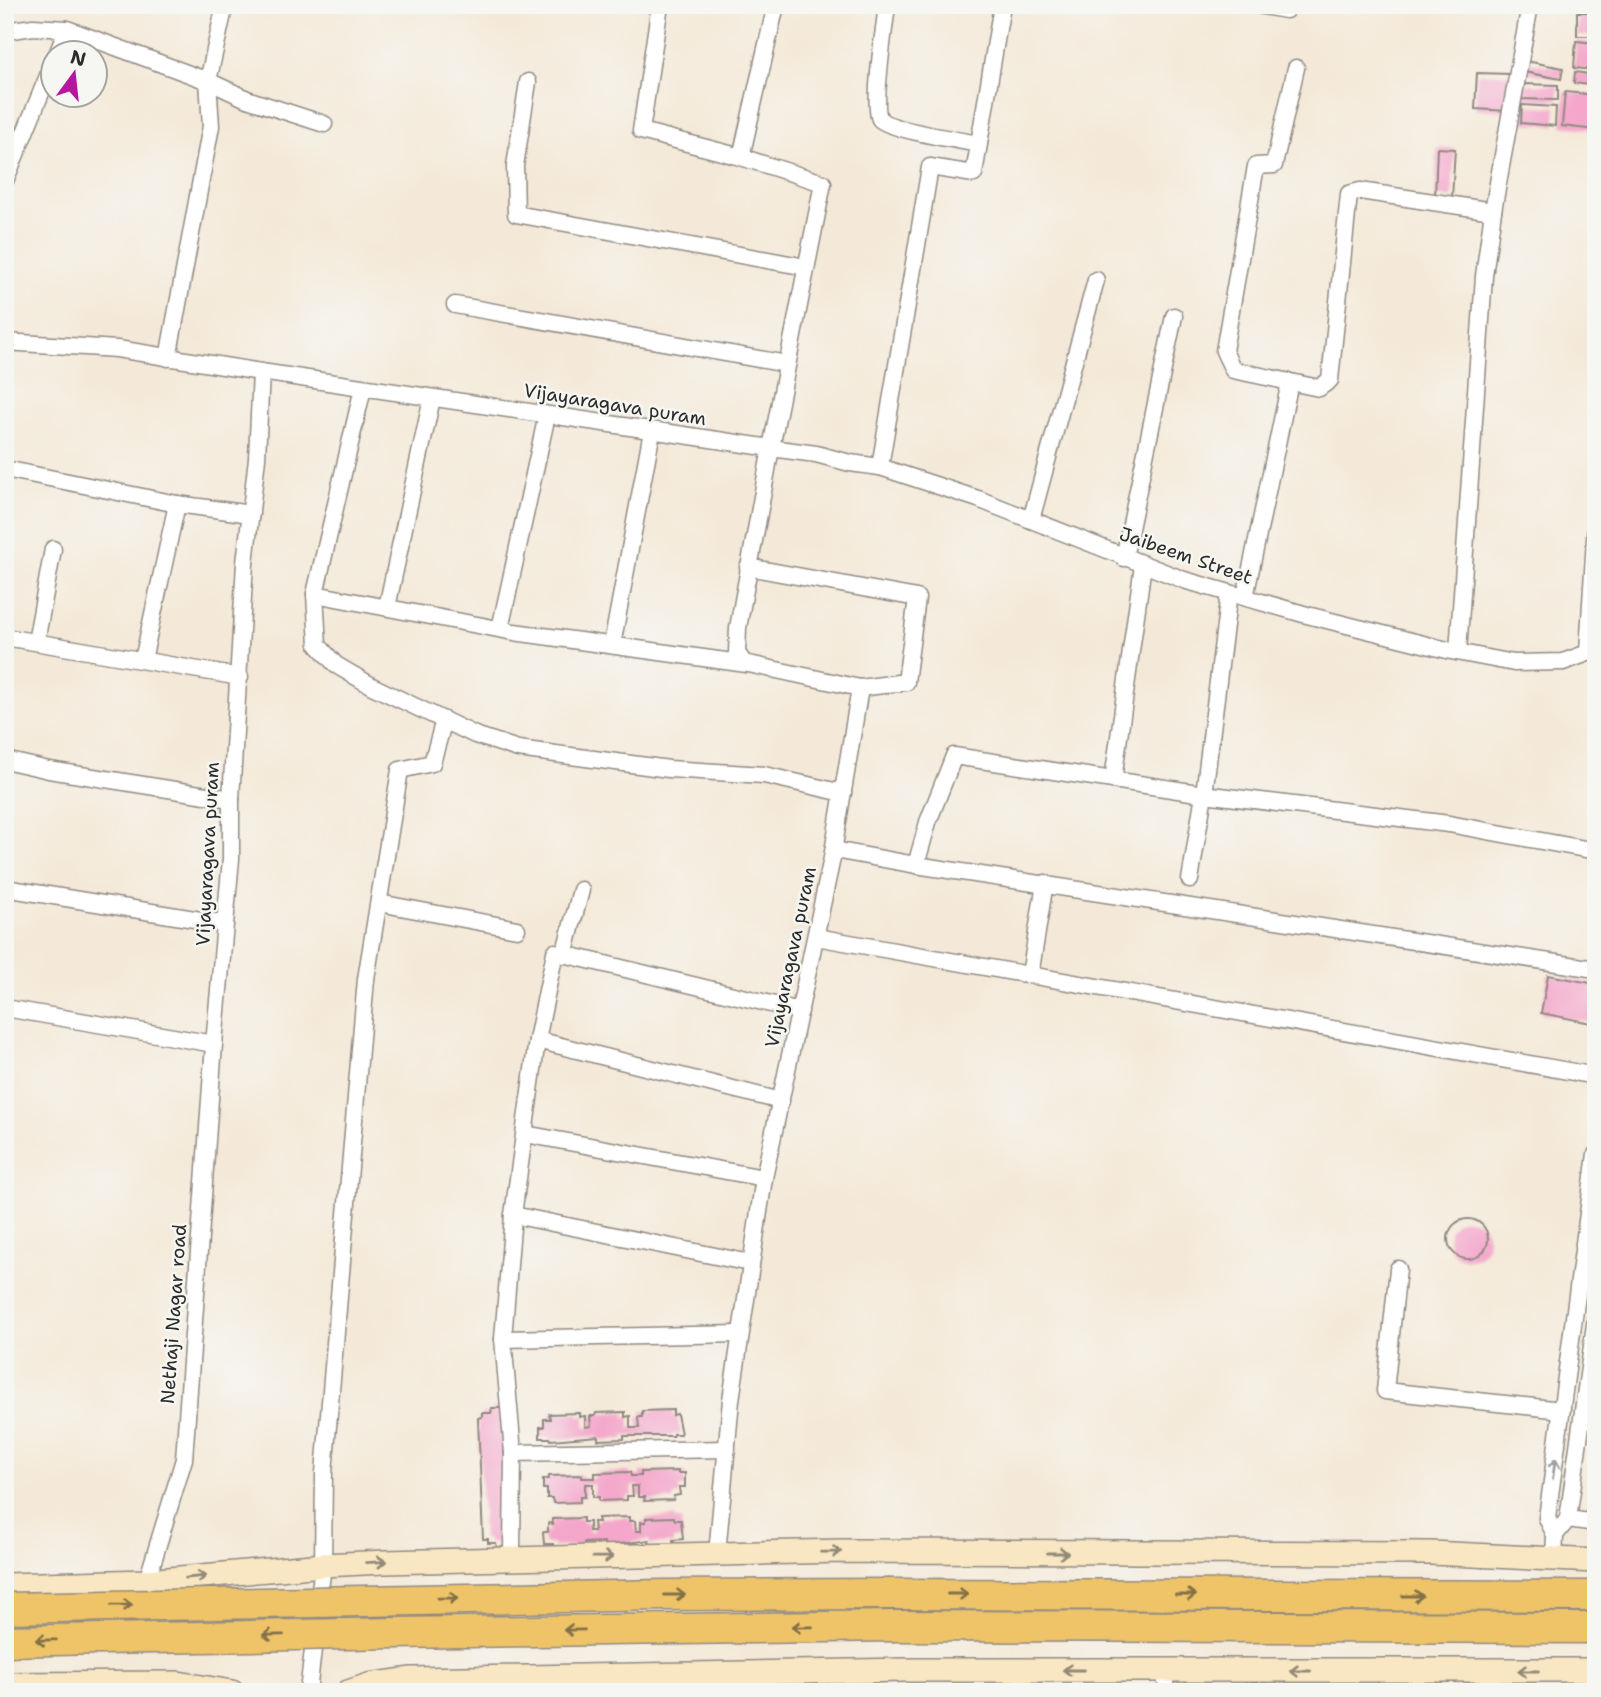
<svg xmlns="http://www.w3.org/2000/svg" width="1601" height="1697" viewBox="0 0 1601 1697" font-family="'Shantell Sans',sans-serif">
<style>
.building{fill:#f4a7cb}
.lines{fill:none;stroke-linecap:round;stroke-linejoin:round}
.street-casing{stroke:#908a82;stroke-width:19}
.secondary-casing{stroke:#908a82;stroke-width:26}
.highway-casing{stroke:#908a82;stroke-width:33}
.street{stroke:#fff;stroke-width:16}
.secondary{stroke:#f9e7c3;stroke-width:23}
.highway{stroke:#efc469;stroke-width:30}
.highway-bridge-casing{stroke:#908a82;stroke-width:33;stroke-linecap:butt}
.highway-bridge{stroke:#efc469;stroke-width:30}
.oneway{stroke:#a0a0a0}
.oneway2{stroke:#928977}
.oneway3{stroke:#837047}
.labels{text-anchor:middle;stroke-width:5;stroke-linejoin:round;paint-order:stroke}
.street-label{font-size:19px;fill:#2b2b2b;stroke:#f6f6f2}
</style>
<rect width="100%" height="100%" fill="#f6f6f2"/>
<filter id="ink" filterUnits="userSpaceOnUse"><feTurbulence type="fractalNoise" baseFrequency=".0143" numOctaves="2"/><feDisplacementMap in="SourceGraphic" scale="14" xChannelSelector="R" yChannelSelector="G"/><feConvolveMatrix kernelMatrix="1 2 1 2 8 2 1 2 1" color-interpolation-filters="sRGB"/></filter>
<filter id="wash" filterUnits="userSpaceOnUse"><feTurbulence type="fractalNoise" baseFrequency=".00686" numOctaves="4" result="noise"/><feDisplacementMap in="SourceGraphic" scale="28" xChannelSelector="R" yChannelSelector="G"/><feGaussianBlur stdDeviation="1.57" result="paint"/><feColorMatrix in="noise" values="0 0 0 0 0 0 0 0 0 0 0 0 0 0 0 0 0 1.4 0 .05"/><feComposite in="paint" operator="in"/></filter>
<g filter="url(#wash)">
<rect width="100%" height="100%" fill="#f4e9d8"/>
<g id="blocks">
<g class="building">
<rect x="1577" y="12" width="19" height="24"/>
<polygon points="1576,41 1596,43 1596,70 1574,68"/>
<polygon points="1526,61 1563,68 1561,79 1524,72"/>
<polygon points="1575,72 1596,75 1596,86 1574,83"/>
<polygon points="1477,73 1510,74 1508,111 1475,109"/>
<polygon points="1522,84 1558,85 1558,100 1521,99"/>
<polygon points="1565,92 1596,95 1596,130 1562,126"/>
<polygon points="1522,105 1556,107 1555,126 1521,123"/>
<polygon points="1437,148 1455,149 1452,198 1435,197"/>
<polygon points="1548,975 1596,984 1596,1024 1541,1013"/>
<circle cx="1468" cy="1239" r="20"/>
<polygon points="492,1408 503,1408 508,1548 497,1548 496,1543 488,1543 488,1539 483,1539 478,1418 482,1417 482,1413 491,1413"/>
<polygon points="673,1410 673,1415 677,1414 681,1434 673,1434 673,1436 624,1436 624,1439 598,1440 598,1436 551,1440 550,1438 540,1438 540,1427 544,1427 544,1419 550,1419 549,1414 579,1413 579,1417 585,1416 585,1427 591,1426 590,1416 595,1416 596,1413 625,1412 625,1417 630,1416 630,1428 639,1428 638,1417 642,1417 642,1411"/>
<polygon points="678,1471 678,1473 685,1473 685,1487 679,1487 680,1495 674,1496 673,1500 644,1501 645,1497 638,1497 638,1486 632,1486 633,1496 627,1496 627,1500 599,1501 599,1497 593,1497 593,1484 585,1484 585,1497 580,1497 580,1502 553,1503 552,1498 547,1498 547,1489 543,1489 543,1479 548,1479 549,1476 582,1475 582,1478 595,1478 595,1473 630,1472 631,1476 641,1476 641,1472"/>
<polygon points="629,1517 629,1521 635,1521 636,1531 641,1531 641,1522 646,1522 646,1518 674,1517 675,1520 681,1520 683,1539 673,1540 673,1544 650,1544 649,1540 605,1546 604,1542 584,1543 584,1546 553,1547 553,1544 544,1544 543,1532 548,1532 548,1523 553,1524 552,1519 583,1518 583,1522 589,1522 589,1531 594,1531 593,1522 599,1522 598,1518"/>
</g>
</g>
</g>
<g filter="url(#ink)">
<use href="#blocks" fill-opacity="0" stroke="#908a82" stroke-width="2"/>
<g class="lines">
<defs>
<g id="street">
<polyline points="225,5 208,81 247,99 324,124"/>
<polyline points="660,5 641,131 741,157"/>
<polyline points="776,5 741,157 823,183 771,448 816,454 850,463 880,467 978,499 1184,580 1307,615 1451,651 1514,663 1563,662 1596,650"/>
<path d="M887 5C885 23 872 108 880 119 887 129 963 141 979 144"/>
<polyline points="1257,5 1286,10"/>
<polyline points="5,31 33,27 67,29 208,81 211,126 168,358"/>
<polyline points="58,52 67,29"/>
<polyline points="1296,68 1274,165 1256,166 1224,351 1233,370 1319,388 1330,380 1349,194 1360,191 1493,211"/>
<polyline points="528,82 515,166 516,214 806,267"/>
<polyline points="5,181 52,66"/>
<polyline points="455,305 787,364"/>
<polyline points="5,342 117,349 261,372"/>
<polyline points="880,467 930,167 974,174 1002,5"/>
<polyline points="5,469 177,504 251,514"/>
<polyline points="1031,520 1096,280"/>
<polyline points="1124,558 1174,316"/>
<polyline points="1143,565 1113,780 1204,794 1190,880"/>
<polyline points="748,567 917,598 906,682 860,688"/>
<polyline points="1229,593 1204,794 1449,824 1596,851"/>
<polyline points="315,594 363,388"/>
<polyline points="1245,597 1290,382"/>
<polyline points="387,607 432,398"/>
<polyline points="500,629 547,415"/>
<polyline points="5,637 240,677"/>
<polyline points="36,642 53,549"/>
<polyline points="612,645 652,431"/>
<polyline points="1458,652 1484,276 1493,211 1530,5"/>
<polyline points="1588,652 1596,522"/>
<polyline points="143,660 177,504"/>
<polyline points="747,664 514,632 315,594 318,645 336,665 372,686 475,735 518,749 669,769 764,775 843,793"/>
<polyline points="5,760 49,770 231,799"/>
<polyline points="834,850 916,865 1596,969"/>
<polyline points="916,865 928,822 954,756 1113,780"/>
<polyline points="5,888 225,924"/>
<polyline points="379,903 517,929"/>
<polyline points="816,937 1596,1076"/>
<polyline points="564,955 581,890"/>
<polyline points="1030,975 1045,883"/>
<polyline points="5,1008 214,1044 231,859 231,799 245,563 257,458 261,372 771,448 738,628 737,653 744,663 860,688 832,858 764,1178 525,1134"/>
<polyline points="537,1040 513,1215 750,1263"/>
<polyline points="781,1101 537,1040 555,952 800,1011"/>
<polyline points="1398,1269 1385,1391 1562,1410"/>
<polyline points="503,1339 513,1215"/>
<polyline points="513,1453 727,1449"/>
<polyline points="1568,1519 1596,1523"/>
<polyline points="1555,1535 1568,1519 1596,1317"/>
<polyline points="717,1554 731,1400 764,1178"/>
<polyline points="512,1557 513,1453 503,1339 740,1334"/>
<polyline points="1554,1560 1555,1535 1547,1518 1596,1154"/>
<polyline points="147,1581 184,1459 214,1044"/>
<polyline points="1165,1671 1167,1692"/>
<polyline points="308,1692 323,1565 324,1473 366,979 400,770 432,763 444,720"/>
</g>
<g id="secondary">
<polyline points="5,1585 147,1581 323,1565 385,1562 842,1551 1431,1553 1596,1561"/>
<polyline points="5,1684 178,1683 232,1692"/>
<polyline points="348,1692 369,1685 412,1679 907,1670 1596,1670"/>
</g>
<g id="highway">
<polyline points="890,1594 1596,1596"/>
<polyline points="894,1626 1596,1628"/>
</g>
</defs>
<use href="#street" class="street-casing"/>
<use href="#secondary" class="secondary-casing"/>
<use href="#highway" class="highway-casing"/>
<use href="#street" class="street"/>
<use href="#secondary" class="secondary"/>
<use href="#highway" class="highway"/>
<defs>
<g id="highway-bridge">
<polyline points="5,1608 665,1595 890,1594"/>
<polyline points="5,1641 396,1633 894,1626"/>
</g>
</defs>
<use href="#highway-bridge" class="highway-bridge-casing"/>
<use href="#highway-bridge" class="highway-bridge"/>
</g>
<defs><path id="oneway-shaft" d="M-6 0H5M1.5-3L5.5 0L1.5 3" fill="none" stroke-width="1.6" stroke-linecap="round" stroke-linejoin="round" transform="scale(1.75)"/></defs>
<use class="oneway" href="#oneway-shaft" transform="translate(1554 1469) rotate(-82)"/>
<g class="oneway2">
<use href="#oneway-shaft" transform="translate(831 1552) rotate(-1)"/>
<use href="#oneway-shaft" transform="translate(1058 1553)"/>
<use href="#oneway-shaft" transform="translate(603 1557) rotate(-1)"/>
<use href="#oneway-shaft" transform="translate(376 1562) rotate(-3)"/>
<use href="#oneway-shaft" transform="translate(196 1577) rotate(-6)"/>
<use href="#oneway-shaft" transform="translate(1073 1670) rotate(-180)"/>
<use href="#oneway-shaft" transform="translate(1300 1671) rotate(-180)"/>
<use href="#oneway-shaft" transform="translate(1528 1671) rotate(180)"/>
</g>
<g class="oneway3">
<use href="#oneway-shaft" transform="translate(958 1594)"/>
<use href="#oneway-shaft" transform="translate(675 1595)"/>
<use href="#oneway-shaft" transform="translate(1186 1595)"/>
<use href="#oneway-shaft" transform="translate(1413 1596)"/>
<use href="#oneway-shaft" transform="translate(448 1598) rotate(-1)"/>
<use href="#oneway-shaft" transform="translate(122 1605) rotate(-1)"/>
<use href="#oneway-shaft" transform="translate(802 1627) rotate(179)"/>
<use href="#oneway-shaft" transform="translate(574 1630) rotate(179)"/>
<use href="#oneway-shaft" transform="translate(273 1635) rotate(179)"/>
<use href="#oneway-shaft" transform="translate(46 1640) rotate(179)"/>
</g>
</g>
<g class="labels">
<g class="street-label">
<text transform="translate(615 404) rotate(9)" y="7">Vijayaragava puram</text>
<text transform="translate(1186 555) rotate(19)" y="7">Jaibeem Street</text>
<text transform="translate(207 854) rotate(-87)" y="7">Vijayaragava puram</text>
<text transform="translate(790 957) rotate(-78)" y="7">Vijayaragava puram</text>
<text transform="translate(173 1314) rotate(-86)" y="7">Nethaji Nagar road</text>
</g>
</g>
<rect width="1601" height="1697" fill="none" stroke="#f6f6f2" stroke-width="28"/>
<g transform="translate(74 74) rotate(15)"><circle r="33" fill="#f6f6f2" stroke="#a5a5a2" stroke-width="2"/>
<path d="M0-5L12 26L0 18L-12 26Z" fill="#b5179e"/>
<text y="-10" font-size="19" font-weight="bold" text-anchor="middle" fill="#2b2b2b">N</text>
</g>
</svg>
